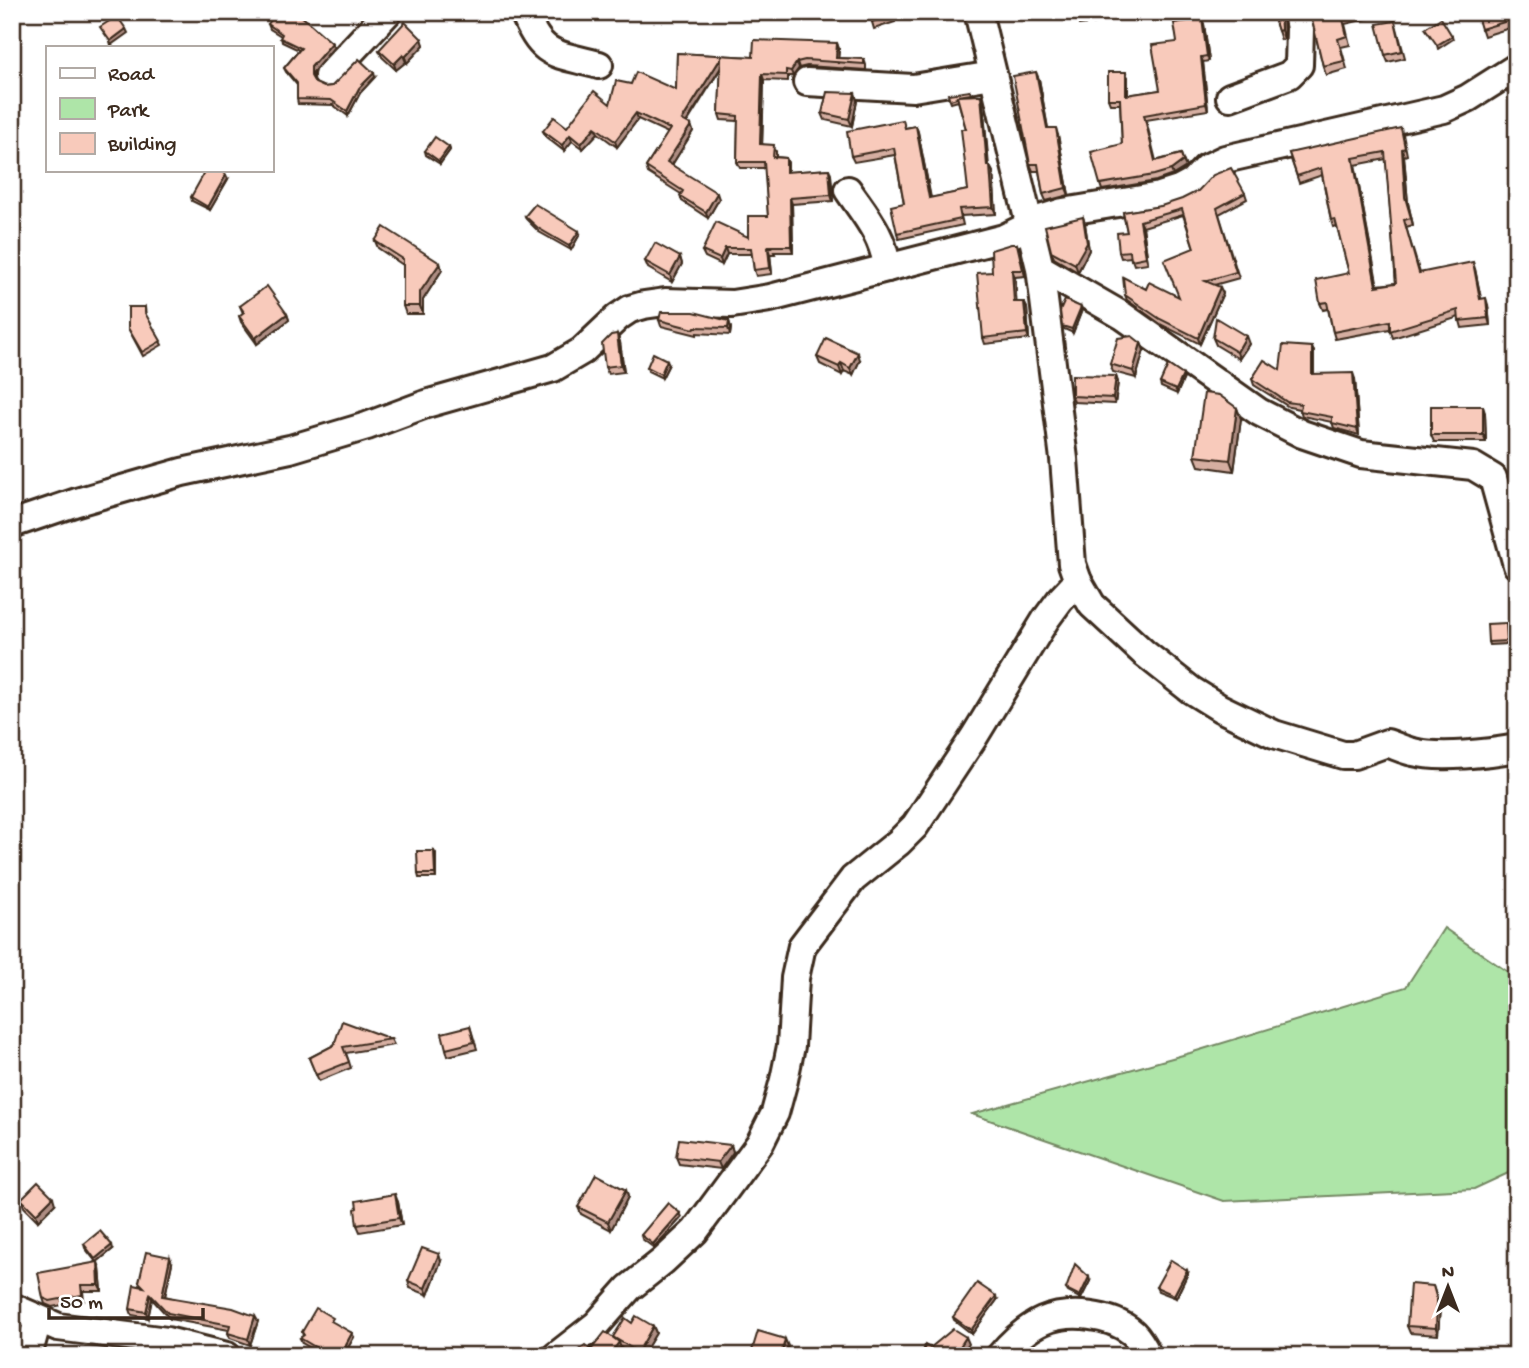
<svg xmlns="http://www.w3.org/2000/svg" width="1529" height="1368" viewBox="0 0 1529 1368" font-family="'Gochi Hand',sans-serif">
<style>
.green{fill:#aee5a8;stroke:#748863;stroke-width:2}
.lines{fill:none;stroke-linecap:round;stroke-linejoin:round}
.minor-casing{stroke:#3b2a1e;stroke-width:32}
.minor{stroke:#fff;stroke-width:26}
.wall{fill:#d5aea1;stroke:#3b2a1e;stroke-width:2;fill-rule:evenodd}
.shaded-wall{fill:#ae8d83;stroke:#3b2a1e;stroke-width:2}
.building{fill:#f8cabb;stroke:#3b2a1e;stroke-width:2;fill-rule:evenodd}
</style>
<rect width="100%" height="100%" fill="#fff"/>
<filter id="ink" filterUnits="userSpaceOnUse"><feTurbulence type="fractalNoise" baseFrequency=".0143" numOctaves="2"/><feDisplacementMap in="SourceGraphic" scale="14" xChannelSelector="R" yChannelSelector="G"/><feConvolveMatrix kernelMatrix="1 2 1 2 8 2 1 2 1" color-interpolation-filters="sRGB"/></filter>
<g filter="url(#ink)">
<polygon class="green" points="1444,928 1508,972 1517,975 1517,1169 1474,1189 1224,1201 972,1114 1190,1053 1406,987"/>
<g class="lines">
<defs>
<g id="minor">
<path d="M524 12C541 58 556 53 599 65"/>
<polyline points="978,12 1040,268 1123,316 1259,412 1302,434 1361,454 1473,466 1493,478 1517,565"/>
<polyline points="328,76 388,12"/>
<polyline points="807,82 913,88 993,75"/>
<polyline points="1230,97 1289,75 1299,65 1300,29 1297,12"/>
<path d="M848 190C865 215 884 236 887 268"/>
<path d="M1040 268 1064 459 1072 564 1078 581 1092 605 1144 653 1191 690 1220 708 1274 734 1343 755H1354L1387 743C1396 746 1404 750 1413 752 1440 759 1489 753 1517 748"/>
<polyline points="12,524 77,502 182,472 290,449 367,426 426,404 553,368 582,351 618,317 630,309 644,305 665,302 732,304 770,298 1004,238 1044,218 1063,212 1160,196 1179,190 1192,183 1206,168 1225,159 1444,109 1468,98 1517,67"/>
<polyline points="12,1307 58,1327 167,1341 227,1356"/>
<polyline points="28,1356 38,1320"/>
<polyline points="556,1356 597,1324 629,1288 663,1261 695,1231 760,1143 775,1113 784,1080 791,1046 795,978 802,946 853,879 899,842 915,826 974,737 1046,619 1060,600 1078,581"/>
<path d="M1000 1356C1011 1343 1027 1328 1043 1321 1069 1310 1111 1314 1133 1333 1139 1339 1144 1348 1148 1356"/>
</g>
</defs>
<use href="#minor" class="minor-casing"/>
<use href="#minor" class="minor"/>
</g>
<g class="wall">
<polygon points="541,12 556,12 556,13 543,16"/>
<polygon points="871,12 895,12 895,22 874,29 872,22"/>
<polygon points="1076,12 1095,12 1095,23 1079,25"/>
<polygon points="1272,12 1283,12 1284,39 1281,40"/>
<polygon points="1310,12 1375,12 1376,17 1345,24 1350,45 1341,47 1347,69 1326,75 1323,66"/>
<polygon points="1476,12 1512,12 1516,26 1484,36"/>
<polygon points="302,17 332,43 334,47 313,72 313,78 315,83 324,87 332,86 375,77 360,93 348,116 333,105 298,104 297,99 297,85 286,72 284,68 299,50 282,42 281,36 270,29 268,24"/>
<polygon points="1202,19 1204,24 1209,61 1203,62 1208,110 1146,120 1156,161 1181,154 1186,167 1173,175 1156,181 1102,190 1100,184 1122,144 1120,104 1110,104 1108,99 1128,78 1128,95 1160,90 1177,42"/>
<polygon points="1397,28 1405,58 1388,62 1385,55"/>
<polygon points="422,39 424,45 407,63 406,62 396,70 382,57 379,50"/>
<polygon points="837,43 839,49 838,58 864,59 866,65 866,70 807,66 799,68 793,76 788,76 788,81 764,80 762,144 776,151 776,157 786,158 788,163 788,172 829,169 831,175 833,201 792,204 793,252 774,252 775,254 770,254 772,274 756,276 754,270 752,254 727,254 722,265 705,257 702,251 748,237 768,216 765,168 740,168 737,162 738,121 721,120 719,114 721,68 687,123 691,125 693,131 672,165 719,199 708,218 682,201 680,196 681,194 648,173 646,167 668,133 638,119 617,147 598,133 583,149 572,141 564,151 546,137 543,131 567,127 610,104 631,84 676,90 677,53 753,57"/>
<polygon points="1039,79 1048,128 1058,135 1069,195 1046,201 1043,194 1039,171 1033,171 1030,164"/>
<polygon points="970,91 971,95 981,95 983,102 989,166 993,172 996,214 961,216 963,225 899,239 897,233 904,203 895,155 854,162 851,156 906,128 916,126 918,132 931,198 968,190 966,129 958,101 951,103 950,100"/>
<polygon points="855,93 857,101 852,126 825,120 822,113"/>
<path d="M1403 134 1407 155 1404 156 1408 203 1413 225 1406 227 1420 273 1475 269 1481 298 1488 305 1490 325 1462 328 1459 317 1393 338 1390 329 1335 339 1333 332 1328 309 1323 310 1320 303 1349 273 1337 226 1333 227 1331 220 1322 175 1299 183 1289 153ZM1386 159 1396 283 1377 285 1355 165Z"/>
<polygon points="449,147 450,150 440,164 426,155 425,151"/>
<polygon points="228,179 210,210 192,201 191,197"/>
<polygon points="1245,193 1247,199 1219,214 1239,278 1214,285 1223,293 1200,344 1162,325 1127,300 1125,295 1146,289 1179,297 1194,248 1183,215 1143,227 1148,263 1134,265 1131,257 1121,258 1119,252 1127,232 1123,212"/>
<polygon points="525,216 580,234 571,250 539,232 526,219"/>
<polygon points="1083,217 1085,224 1089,250 1078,272 1054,258 1051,251"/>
<polygon points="375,241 440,263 442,270 423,300 423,314 406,314 403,306 403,265 378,248"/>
<polygon points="1017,244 1025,276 1015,277 1016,302 1024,302 1027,308 1029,339 985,344 983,338 992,272"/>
<polygon points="680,257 682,264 672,282 648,268 645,261"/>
<polygon points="240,306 287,314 289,320 257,344 241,322 239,316 243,313"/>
<polygon points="145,307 146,316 162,345 143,356 128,328"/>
<polygon points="1081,307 1082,310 1073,333 1064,329 1062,326"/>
<polygon points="659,320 729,321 731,328 730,335 697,333 697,335 661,326"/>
<polygon points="617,334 620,342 624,372 608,374 605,367"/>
<polygon points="1213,338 1249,344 1239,359 1216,345"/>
<polygon points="1141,343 1144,350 1136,378 1113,372 1110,364"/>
<polygon points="1314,352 1314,374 1355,379 1359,435 1334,428 1332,422 1302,416 1300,409 1289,407 1254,385 1252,379 1280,370"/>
<polygon points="817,357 860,360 853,375 844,371 842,375 820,364"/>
<polygon points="669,364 662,378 648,371 647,367"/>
<polygon points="1116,376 1118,382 1115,404 1074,402 1072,396"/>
<polygon points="1184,378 1177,394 1161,387 1160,383"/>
<polygon points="1237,408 1241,419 1234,471 1199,466 1195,456"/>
<polygon points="1485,413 1486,442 1434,442 1431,435"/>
<polygon points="1507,627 1508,644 1489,645 1488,642"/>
<polygon points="436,854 436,878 419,878 418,874"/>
<polygon points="470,1026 477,1049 448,1056 446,1049"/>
<polygon points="391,1039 394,1045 346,1053 351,1068 319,1081 309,1058 334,1045"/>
<polygon points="731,1145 733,1152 721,1169 679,1164 676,1157"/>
<polygon points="626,1190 628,1197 611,1230 581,1214 578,1207"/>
<polygon points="21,1199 55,1204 38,1221 24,1207"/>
<polygon points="398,1202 402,1225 360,1232 357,1225"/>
<polygon points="682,1217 654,1248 642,1239 641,1235"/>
<polygon points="84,1244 113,1249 97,1262 100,1268 102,1291 83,1291 84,1301 52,1307 45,1304 43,1298 96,1262 85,1248"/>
<polygon points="441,1261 428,1295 410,1288 408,1281"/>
<polygon points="172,1263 165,1296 258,1321 250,1345 230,1338 228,1333 229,1330 170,1319 152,1299 148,1318 132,1315 130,1309 141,1286 139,1282"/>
<polygon points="1188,1273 1176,1298 1158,1291 1156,1287"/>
<polygon points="1090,1281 1081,1299 1068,1292 1066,1289"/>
<polygon points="997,1300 972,1334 954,1320 953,1317"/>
<polygon points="1440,1307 1438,1335 1410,1333 1407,1326"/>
<polygon points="334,1323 354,1337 348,1347 365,1356 324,1356 302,1343 300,1338 303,1336 302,1332"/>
<polygon points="632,1323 653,1326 656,1333 642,1356 635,1356 621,1348 621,1349 591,1350 614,1338"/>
</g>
<g class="shaded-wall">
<polygon points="1280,12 1283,12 1284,39 1281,30"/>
<polygon points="1202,19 1204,24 1209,61 1207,56"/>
<polygon points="126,29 128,33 111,45 110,41"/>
<polygon points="1452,36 1453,39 1438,49 1437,45"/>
<polygon points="422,39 424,45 407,63 405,57"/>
<polygon points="332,43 334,47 313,72 313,80 311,76 311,67"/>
<polygon points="837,43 839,49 838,64 836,58"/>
<polygon points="403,55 406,62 396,70 394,64"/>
<polygon points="1201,57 1203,62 1208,110 1206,104"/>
<polygon points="721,58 723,64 684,126 682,120"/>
<polygon points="797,62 799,68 793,76 791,71"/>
<polygon points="1036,72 1039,79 1049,135 1047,128"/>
<polygon points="1126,72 1128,78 1128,101 1126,95"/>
<polygon points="374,73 375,77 360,93 348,116 347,111 359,88"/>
<polygon points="762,74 764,80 762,150 760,144"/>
<polygon points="855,93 857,101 852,126 849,119"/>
<polygon points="981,95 983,102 989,173 987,166"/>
<polygon points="636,113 638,119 617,147 615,141"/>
<polygon points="691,125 693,131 670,168 667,162"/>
<polygon points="916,126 918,132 932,205 929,198"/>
<polygon points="595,127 598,133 583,149 581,144"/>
<polygon points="1056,128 1058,135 1069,195 1066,188"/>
<polygon points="570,135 572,141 564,151 562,145"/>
<polygon points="449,147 450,150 440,164 439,161"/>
<polygon points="1402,149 1404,156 1408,203 1413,225 1405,197"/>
<polygon points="786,158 788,163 788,178 786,172"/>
<polygon points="1353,158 1355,165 1379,292 1376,286"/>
<polygon points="1183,161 1186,167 1173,175 1171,170"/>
<polygon points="990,166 993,172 996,214 993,207"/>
<polygon points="829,169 831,175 833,201 831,195"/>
<polygon points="226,175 228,179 210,210 208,207"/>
<polygon points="717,193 719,199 708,218 706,212"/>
<polygon points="790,198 792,204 793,252 791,246"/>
<polygon points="1083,217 1085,224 1089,250 1078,272 1075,264"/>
<polygon points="1140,221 1143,227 1148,263 1146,257"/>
<polygon points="579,231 580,234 571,250 569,246"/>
<polygon points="725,248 727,254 722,265 720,259"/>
<polygon points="768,248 770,254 772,274 770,268"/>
<polygon points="680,257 682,264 672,282 670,275"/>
<polygon points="1473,262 1475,269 1482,305 1480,299"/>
<polygon points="440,263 442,270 423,300 423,314 420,306 420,292"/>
<polygon points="1012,270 1015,277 1017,309 1014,302"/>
<polygon points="1220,287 1223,293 1200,344 1198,338"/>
<polygon points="1486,298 1488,305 1490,325 1488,318"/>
<polygon points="1024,302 1027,308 1029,339 1027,333"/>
<polygon points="1081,307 1082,310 1073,333 1072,329"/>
<polygon points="287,314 289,320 257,344 255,338"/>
<polygon points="729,321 731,328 730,335 728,328"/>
<polygon points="617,334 620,342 624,372 621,365"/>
<polygon points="1246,336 1249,344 1239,359 1237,352"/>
<polygon points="1141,343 1144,350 1136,378 1133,371"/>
<polygon points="1312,347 1314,352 1314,380 1312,374"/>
<polygon points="858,353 860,360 853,375 850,368"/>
<polygon points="667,360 669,364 662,378 661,374"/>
<polygon points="841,363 844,371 842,375 839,367"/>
<polygon points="1353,373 1355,379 1359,435 1357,429"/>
<polygon points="1183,375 1184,378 1177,394 1176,390"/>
<polygon points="1116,376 1118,382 1115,404 1113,398"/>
<polygon points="1483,406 1485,413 1486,442 1483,435"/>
<polygon points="1237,408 1241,419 1234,471 1230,460"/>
<polygon points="434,851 436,854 436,878 435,874"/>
<polygon points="731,1145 733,1152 721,1169 718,1162"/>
<polygon points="626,1190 628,1197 611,1230 608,1222"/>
<polygon points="395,1194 398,1202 402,1225 399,1218"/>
<polygon points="53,1197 55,1204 38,1221 36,1214"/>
<polygon points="680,1213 682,1217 654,1248 653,1244"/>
<polygon points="112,1245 113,1249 97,1262 95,1259"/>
<polygon points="439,1254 441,1261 428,1295 425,1288"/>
<polygon points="170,1257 172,1263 164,1301 162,1296"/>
<polygon points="98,1262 100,1268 102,1291 99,1285"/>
<polygon points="1187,1270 1188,1273 1176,1298 1174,1295"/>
<polygon points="1089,1277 1090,1281 1081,1299 1080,1296"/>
<polygon points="1433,1286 1440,1307 1438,1335 1436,1328"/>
<polygon points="150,1294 152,1299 148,1318 146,1312"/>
<polygon points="996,1296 997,1300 972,1334 971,1330"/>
<polygon points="255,1316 258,1321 250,1345 248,1339"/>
<polygon points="653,1326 656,1333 642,1356 639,1356 638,1352"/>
<polygon points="352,1333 354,1337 347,1350 345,1346"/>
<polygon points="966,1337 969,1344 961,1356 954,1356"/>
<polygon points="785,1339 788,1346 785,1356 781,1356"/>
<polygon points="619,1342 621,1349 616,1356 609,1356"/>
</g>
<g class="building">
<polygon points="277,12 300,12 299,14 332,43 311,67 311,76 315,83 324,87 332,86 359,59 374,73 359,88 347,111 331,100 297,99 297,83 284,68 301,48 280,38 282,34 268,24"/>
<polygon points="871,12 892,12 892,15 872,22"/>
<polygon points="1076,12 1093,12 1093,18 1077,20"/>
<polygon points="1272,12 1280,12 1281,30 1278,31"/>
<polygon points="1310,12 1354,12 1342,15 1347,36 1338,39 1344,61 1323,66"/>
<polygon points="1476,12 1512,12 1514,19 1481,29"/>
<polygon points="117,16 126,29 110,41 100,27"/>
<polygon points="1441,18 1452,36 1437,45 1425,28"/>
<polygon points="1202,19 1207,56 1201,57 1206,104 1144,115 1155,161 1181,154 1183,161 1171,170 1154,175 1100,184 1091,152 1122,144 1120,99 1108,99 1108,72 1126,72 1126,95 1160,90 1152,45 1177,42 1174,23"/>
<polygon points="1395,21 1402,51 1385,55 1377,24"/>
<polygon points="405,22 422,39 405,57 403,55 394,64 379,50"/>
<polygon points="754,40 837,43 836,58 864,59 864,64 805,60 797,62 791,71 786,70 786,75 762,74 760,144 774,145 773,157 786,158 786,172 829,169 831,195 790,198 791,246 768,246 772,248 768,248 770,268 754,270 751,248 725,248 720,259 702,251 716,222 748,237 748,216 768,216 764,162 737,162 738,116 719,114 721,58 682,120 691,125 667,162 717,193 706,212 680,196 683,191 646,167 670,129 636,113 615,141 595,127 581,144 570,135 562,145 543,131 554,117 567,127 594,91 610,104 616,81 631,84 636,72 676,90 677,53 753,57"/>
<polygon points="1036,72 1047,128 1056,128 1066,188 1043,194 1038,164 1030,164 1013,76"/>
<polygon points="970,91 971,94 957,96 957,98 950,100 948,94"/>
<polygon points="827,92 855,93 849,119 822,113"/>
<polygon points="981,95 987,166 990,166 993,207 959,209 961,219 897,233 891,206 904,203 894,148 851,156 847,131 903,120 905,128 916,126 929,198 968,190 961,129 966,129 957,96"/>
<path d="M1401 128 1405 148 1402 149 1405 197 1411 218 1404 220 1419 273 1473 262 1480 299 1486 298 1488 318 1459 321 1458 310 1390 331V321L1333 332 1327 302 1320 303 1316 280 1349 273 1335 219 1331 220 1321 168 1297 176 1289 153ZM1385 152 1396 283 1376 286 1353 158Z"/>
<polygon points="435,137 449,147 439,161 425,151"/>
<polygon points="1231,168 1245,193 1217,208 1236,272 1205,281 1220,287 1198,338 1160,319 1125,295 1123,277 1146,289 1149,282 1179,297 1164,260 1194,248 1182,209 1140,221 1146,257 1131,260 1130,251 1119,252 1117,233 1127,232 1123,212 1161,206 1182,199 1198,191 1213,175"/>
<polygon points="206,170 222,170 226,175 208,207 191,197"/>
<polygon points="535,204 579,231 569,246 538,228 525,216"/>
<polygon points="1083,217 1087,243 1075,264 1051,251 1045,226"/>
<polygon points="384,227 440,263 420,292 420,306 403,306 403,259 375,241"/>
<polygon points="655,243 680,257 670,275 645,261"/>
<polygon points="1011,244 1017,244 1023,270 1012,270 1014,302 1024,302 1027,333 983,338 977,273 992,272 991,250"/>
<polygon points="267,286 287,314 255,338 239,316 244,312 240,306"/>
<polygon points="1065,300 1081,307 1072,329 1062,326 1060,311"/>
<polygon points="128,307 145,307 145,313 161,341 142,352 128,328"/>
<polygon points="661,312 694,312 729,321 728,328 695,327 694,329 659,320"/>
<polygon points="1216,318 1246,336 1237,352 1213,338"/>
<polygon points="617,334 621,365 605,367 602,344 611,335"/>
<polygon points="1132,336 1141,343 1133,371 1110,364 1118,338"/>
<polygon points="826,338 858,353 850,368 841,363 839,367 817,357"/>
<polygon points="1283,345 1312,347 1312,374 1353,373 1357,429 1332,423 1332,417 1300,411 1301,404 1287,402 1252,379 1264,360 1280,370"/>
<polygon points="653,353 667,360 661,374 647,367"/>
<polygon points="1168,365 1183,375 1176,390 1160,383"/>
<polygon points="1072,375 1116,376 1113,398 1072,396"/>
<polygon points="1204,393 1219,395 1237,408 1230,460 1195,456"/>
<rect x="1431" y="406" width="52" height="29"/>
<polygon points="1506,623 1507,641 1488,642 1487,624"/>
<polygon points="417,851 434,851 435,874 418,874"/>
<polygon points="342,1021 391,1039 343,1047 349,1062 316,1075 309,1058 334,1045"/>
<polygon points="470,1026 474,1042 446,1049 442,1033"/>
<polygon points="679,1139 731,1145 718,1162 676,1157"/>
<polygon points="596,1174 626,1190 608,1222 578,1207"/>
<polygon points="38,1182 53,1197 36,1214 21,1199"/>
<polygon points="395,1194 399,1218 357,1225 355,1209 357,1208 356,1201"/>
<polygon points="668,1203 680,1213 653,1244 641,1235"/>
<polygon points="100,1231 112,1245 95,1259 84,1244"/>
<polygon points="422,1248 439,1254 425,1288 408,1281"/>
<polygon points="146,1252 170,1257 162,1296 233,1308 255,1316 248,1339 228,1333 230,1325 168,1313 150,1294 146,1312 130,1309 134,1285 144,1287 139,1282"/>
<polygon points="1171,1260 1187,1270 1174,1295 1156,1287"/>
<polygon points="98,1262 99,1285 81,1285 82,1295 50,1301 43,1298 38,1273"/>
<polygon points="1075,1264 1089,1277 1080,1296 1066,1289"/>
<polygon points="977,1283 996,1296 971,1330 953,1317"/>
<polygon points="1410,1284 1433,1286 1437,1300 1436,1328 1407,1326"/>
<polygon points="316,1308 333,1318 331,1321 352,1333 345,1346 365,1356 330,1356 300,1338 304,1335 302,1332"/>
<polygon points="636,1316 653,1326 638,1352 613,1337 625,1318 632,1323"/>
<polygon points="953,1329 966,1337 954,1356 922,1356 925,1345 930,1348"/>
<polygon points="758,1331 785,1339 781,1356 759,1356 751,1354"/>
<polygon points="605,1332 619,1342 609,1356 571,1356 585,1345 591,1350"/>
</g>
</g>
<rect width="1529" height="1368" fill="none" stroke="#fff" stroke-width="42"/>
<rect x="21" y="21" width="1487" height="1326" fill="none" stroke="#3b2a1e" stroke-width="2.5" filter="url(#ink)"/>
<rect x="46" y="46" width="228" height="126" fill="#ffffff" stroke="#b1aaa5" stroke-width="2"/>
<rect x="60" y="68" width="35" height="10" fill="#ffffff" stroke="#b1aaa5" stroke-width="2"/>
<text x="108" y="80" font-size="21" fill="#3b2a1e">Road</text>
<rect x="60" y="98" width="35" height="21" fill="#aee5a8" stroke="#b1aaa5" stroke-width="2"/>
<text x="108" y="116" font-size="21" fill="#3b2a1e">Park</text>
<rect x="60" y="133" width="35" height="21" fill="#f8cabb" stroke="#b1aaa5" stroke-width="2"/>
<text x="108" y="150" font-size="21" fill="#3b2a1e">Building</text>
<g transform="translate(1448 1287)" stroke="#ffffff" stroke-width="5" paint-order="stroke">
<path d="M0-5L12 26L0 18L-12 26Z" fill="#3b2a1e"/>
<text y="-10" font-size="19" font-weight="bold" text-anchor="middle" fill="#3b2a1e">N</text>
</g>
<path d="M49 1308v10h154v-10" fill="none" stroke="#3b2a1e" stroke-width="3.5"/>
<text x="60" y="1308" font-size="21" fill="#3b2a1e" stroke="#ffffff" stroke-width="5" paint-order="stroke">50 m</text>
</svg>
